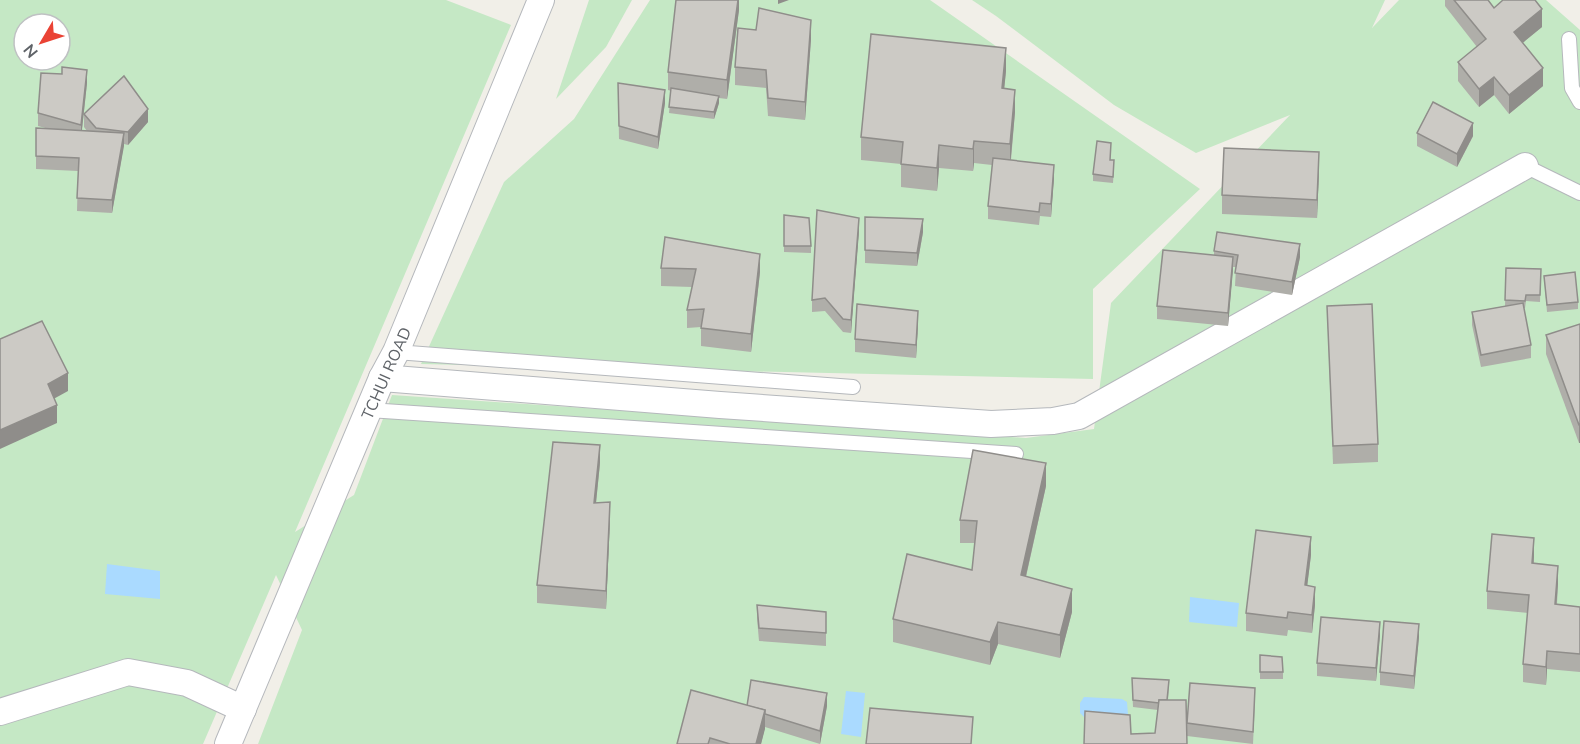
<svg xmlns="http://www.w3.org/2000/svg" width="1580" height="744" viewBox="0 0 1580 744" font-family="Mulish,sans-serif">
<style>
.green{fill:#c5e8c5;fill-rule:evenodd}
.water{fill:#aadaff}
.lines{fill:none;stroke-linecap:round;stroke-linejoin:round}
.service-casing{stroke:#b5b8bc;stroke-width:16}
.minor-casing{stroke:#b5b8bc;stroke-width:28}
.service{stroke:#fff;stroke-width:14}
.minor{stroke:#fff;stroke-width:26}
.wall{fill:#afaea9}
.shaded-wall{fill:#8f8d8a}
.building{fill:#cccac5;stroke:#8f8d8a;stroke-width:1.5}
.labels{text-anchor:middle;stroke-width:5;stroke-linejoin:round;paint-order:stroke}
.street-label{font-size:16px;fill:#5f6368;stroke:#fff}
</style>
<rect width="100%" height="100%" fill="#f1efe8"/>
<g class="green">
<path d="M0 0H446L511 25 295 532 354 495 392 395 1026 438 1094 429 1111 303 1290 115 1196 153 1114 105 996 16 972 0H1385L1372 28 1399 0H1546L1580 30V744H258L302 630 276 575 203 744H0ZM24 24H60V60H24Z"/>
<polygon points="589,0 632,0 606,47 556,99"/>
<polygon points="650,0 930,0 1200,189 1093,289 1093,379 421,364 504,182 574,119"/>
</g>
<g class="water">
<polygon points="107,564 160,571 160,599 105,594"/>
<polygon points="1190,597 1239,603 1237,627 1189,622"/>
<polygon points="846,691 865,693 861,737 841,734"/>
<polygon points="1084,697 1122,699 1127,702 1128,715 1086,719 1080,713 1080,703"/>
</g>
<g class="lines">
<defs>
<g id="service">
<polyline points="1569,39 1572,88 1580,102"/>
<polyline points="1525,166 1580,193"/>
<polyline points="396,352 853,387"/>
<polyline points="369,410 1016,454"/>
</g>
<g id="minor">
<polyline points="382,378 720,405 991,424 1053,421 1079,416 1525,166"/>
<polyline points="0,712 128,672 187,683 243,709"/>
<polyline points="228,744 382,378 396,352 541,0"/>
</g>
</defs>
<use href="#service" class="service-casing"/>
<use href="#minor" class="minor-casing"/>
<use href="#service" class="service"/>
<use href="#minor" class="minor"/>
</g>
<g class="wall">
<polygon points="739,0 739,10 727,99 719,98 719,103 714,119 669,113 671,91 668,90 668,72"/>
<polygon points="1445,0 1488,0 1494,8 1542,27 1522,43 1543,86 1509,114 1494,95 1479,107 1458,81 1458,62 1477,47 1445,6"/>
<polygon points="811,39 805,120 768,116 766,88 735,85 735,67"/>
<polygon points="1006,71 1004,88 1015,112 1011,160 1054,178 1051,217 1040,216 1039,225 988,219 988,206 992,165 974,163 973,171 939,168 937,191 901,187 901,164 861,160 861,137"/>
<polygon points="87,83 82,130 87,131 84,127 84,114 148,122 128,145 124,144 112,213 77,211 78,171 36,169 36,128 49,129 38,126 38,113"/>
<polygon points="618,83 665,103 658,149 619,139"/>
<polygon points="1417,133 1473,136 1457,167 1417,146"/>
<polygon points="1111,149 1110,160 1114,167 1113,183 1093,181 1093,174"/>
<polygon points="1319,170 1317,218 1222,214 1222,195"/>
<polygon points="784,215 811,246 811,253 784,252"/>
<polygon points="865,217 923,232 917,266 865,263"/>
<polygon points="859,231 851,333 843,332 825,311 812,312 812,300"/>
<polygon points="665,237 760,272 751,352 701,346 701,327 687,328 687,310 692,287 661,286 661,268"/>
<polygon points="1214,251 1300,257 1292,295 1235,286 1236,267 1233,267 1228,326 1157,319 1157,306 1214,255"/>
<polygon points="1506,268 1541,269 1540,302 1526,301 1525,308 1524,308 1531,345 1531,358 1481,367 1472,325 1472,312 1505,306"/>
<polygon points="1544,276 1578,302 1578,309 1547,312"/>
<polygon points="1327,306 1378,444 1378,462 1333,464"/>
<polygon points="918,324 916,358 855,352 855,339"/>
<polygon points="1580,324 1579,443 1546,354 1546,335"/>
<polygon points="600,463 596,503 610,520 606,609 537,603 537,585"/>
<polygon points="1046,486 1026,577 1072,612 1060,658 998,644 990,665 893,642 893,619 972,570 975,543 960,543 960,520"/>
<polygon points="1311,555 1307,586 1315,605 1312,633 1288,630 1287,636 1246,631 1246,613"/>
<polygon points="1534,556 1534,563 1558,584 1557,604 1580,607 1580,672 1547,669 1546,685 1523,682 1523,664 1528,613 1487,609 1487,591"/>
<polygon points="757,605 826,612 826,646 759,641 757,618"/>
<polygon points="1380,635 1376,681 1317,676 1317,663"/>
<polygon points="1419,637 1414,689 1380,685 1380,672"/>
<polygon points="1260,655 1283,672 1283,679 1260,679"/>
<polygon points="1132,684 1169,686 1168,700 1187,744 1131,734 1155,733 1158,710 1133,707"/>
<polygon points="1255,701 1253,744 1187,736 1187,723"/>
<polygon points="747,706 827,706 820,744 765,727 761,744 677,744"/>
</g>
<g class="shaded-wall">
<polygon points="738,0 739,0 739,10 727,99 727,80"/>
<polygon points="778,0 789,0 778,4"/>
<polygon points="1542,9 1542,27 1514,50 1514,32"/>
<polygon points="811,20 811,39 805,120 805,102"/>
<polygon points="1006,48 1006,71 1002,111 1002,88"/>
<polygon points="1543,68 1543,86 1509,114 1509,95"/>
<polygon points="87,70 87,83 81,138 81,125"/>
<polygon points="1494,77 1494,95 1479,107 1479,89"/>
<polygon points="665,90 665,103 658,149 658,137"/>
<polygon points="1015,90 1015,112 1010,167 1010,144"/>
<polygon points="719,96 719,103 714,119 714,112"/>
<polygon points="148,109 148,122 128,145 128,132"/>
<polygon points="1473,123 1473,136 1457,167 1457,154"/>
<polygon points="124,133 124,146 112,213 112,200"/>
<polygon points="974,141 974,163 973,171 973,149"/>
<polygon points="939,145 939,168 937,191 937,168"/>
<polygon points="1319,152 1319,170 1317,218 1317,200"/>
<polygon points="1054,165 1054,178 1051,217 1051,204"/>
<polygon points="859,218 859,231 851,333 851,320"/>
<polygon points="923,219 923,232 917,266 917,253"/>
<polygon points="1300,244 1300,257 1292,295 1292,282"/>
<polygon points="760,254 760,272 751,352 751,334"/>
<polygon points="1233,257 1233,270 1228,326 1228,313"/>
<polygon points="918,311 918,324 916,358 916,345"/>
<polygon points="68,373 68,391 48,402 48,384"/>
<polygon points="57,405 57,423 0,449 0,430"/>
<rect x="1579" y="425" width="1" height="18"/>
<polygon points="600,445 600,463 594,522 594,503"/>
<polygon points="1046,463 1046,486 1021,598 1021,575"/>
<polygon points="610,502 610,520 606,609 606,591"/>
<polygon points="1311,537 1311,555 1305,604 1305,585"/>
<polygon points="1534,538 1534,556 1532,582 1532,563"/>
<polygon points="1558,566 1558,584 1555,622 1555,604"/>
<polygon points="1315,587 1315,605 1312,633 1312,615"/>
<polygon points="1072,589 1072,612 1060,658 1060,635"/>
<polygon points="998,622 998,644 990,665 990,642"/>
<polygon points="1380,622 1380,635 1376,681 1376,668"/>
<polygon points="1419,624 1419,637 1414,689 1414,676"/>
<polygon points="1547,651 1547,669 1546,685 1546,667"/>
<polygon points="827,693 827,706 820,744 820,731"/>
<polygon points="765,710 765,729 761,744 756,744"/>
</g>
<g class="building">
<polygon points="676,0 738,0 727,80 668,72"/>
<polygon points="1454,0 1488,0 1494,8 1503,0 1535,0 1542,9 1514,32 1543,68 1509,95 1494,77 1479,89 1458,62 1486,39"/>
<polygon points="759,8 811,20 805,102 768,98 766,70 735,67 738,28 756,30"/>
<polygon points="871,34 1006,48 1002,88 1015,90 1010,144 974,141 973,149 939,145 937,168 901,164 903,142 861,137"/>
<polygon points="62,67 87,70 81,125 38,113 41,73 62,74"/>
<polygon points="124,76 148,109 128,132 96,128 84,114"/>
<polygon points="618,83 665,90 658,137 619,126"/>
<polygon points="671,88 719,96 714,112 669,107"/>
<polygon points="1433,102 1473,123 1457,154 1417,133"/>
<polygon points="36,128 124,133 112,200 77,198 79,158 36,156"/>
<polygon points="1097,141 1111,143 1110,160 1114,160 1113,177 1093,174"/>
<polygon points="1224,148 1319,152 1317,200 1222,195"/>
<polygon points="993,158 1054,165 1051,204 1040,203 1039,212 988,206"/>
<polygon points="817,210 859,218 851,320 843,319 825,298 812,300"/>
<polygon points="784,215 809,218 811,246 784,246"/>
<polygon points="865,217 923,219 917,253 865,250"/>
<polygon points="1217,232 1300,244 1292,282 1235,273 1238,255 1214,251"/>
<polygon points="665,237 760,254 751,334 701,328 704,309 687,310 696,269 661,268"/>
<polygon points="1163,250 1233,257 1228,313 1157,306"/>
<polygon points="1506,268 1541,269 1540,295 1526,295 1525,301 1505,300"/>
<polygon points="1575,272 1578,302 1547,305 1544,276"/>
<polygon points="1523,303 1531,345 1481,355 1472,312"/>
<polygon points="857,304 918,311 916,345 855,339"/>
<polygon points="1372,304 1378,444 1333,446 1327,306"/>
<polygon points="42,321 68,373 48,384 57,405 0,430 0,339"/>
<polygon points="1580,324 1580,425 1579,425 1546,335"/>
<polygon points="553,442 600,445 594,503 610,502 606,591 537,585"/>
<polygon points="973,450 1046,463 1021,575 1072,589 1060,635 998,622 990,642 893,619 907,554 972,570 977,521 960,520"/>
<polygon points="1256,530 1311,537 1305,585 1315,587 1312,615 1288,612 1287,618 1246,613"/>
<polygon points="1492,534 1534,538 1532,563 1558,566 1555,604 1580,607 1580,654 1547,651 1546,667 1523,664 1529,595 1487,591"/>
<polygon points="757,605 826,612 826,633 759,628"/>
<polygon points="1321,617 1380,622 1376,668 1317,663"/>
<polygon points="1384,621 1419,624 1414,676 1380,672"/>
<polygon points="1260,655 1282,657 1283,672 1260,672"/>
<polygon points="1132,678 1169,680 1167,700 1159,700 1159,703 1133,700"/>
<polygon points="751,680 827,693 820,731 765,714 765,710 747,706"/>
<polygon points="1190,683 1255,688 1253,732 1187,723"/>
<polygon points="691,690 765,710 756,744 730,744 710,738 708,744 677,744"/>
<polygon points="1159,700 1186,700 1187,744 1084,744 1085,711 1130,715 1131,734 1155,733"/>
<polygon points="870,708 973,717 971,744 866,744"/>
</g>
<g class="labels">
<g class="street-label">
<text transform="translate(386 373) rotate(-66)" y="6">TCHUI ROAD</text>
</g>
</g>
<g transform="translate(42 42) rotate(231)"><circle r="28" fill="#ffffff" stroke="#bfc1c3" stroke-width="1.5"/>
<path d="M0-4.5L10 22L0 15L-10 22Z" fill="#ea4335"/>
<text y="-9" font-size="16" font-weight="bold" text-anchor="middle" fill="#5f6368">N</text>
</g>
</svg>
